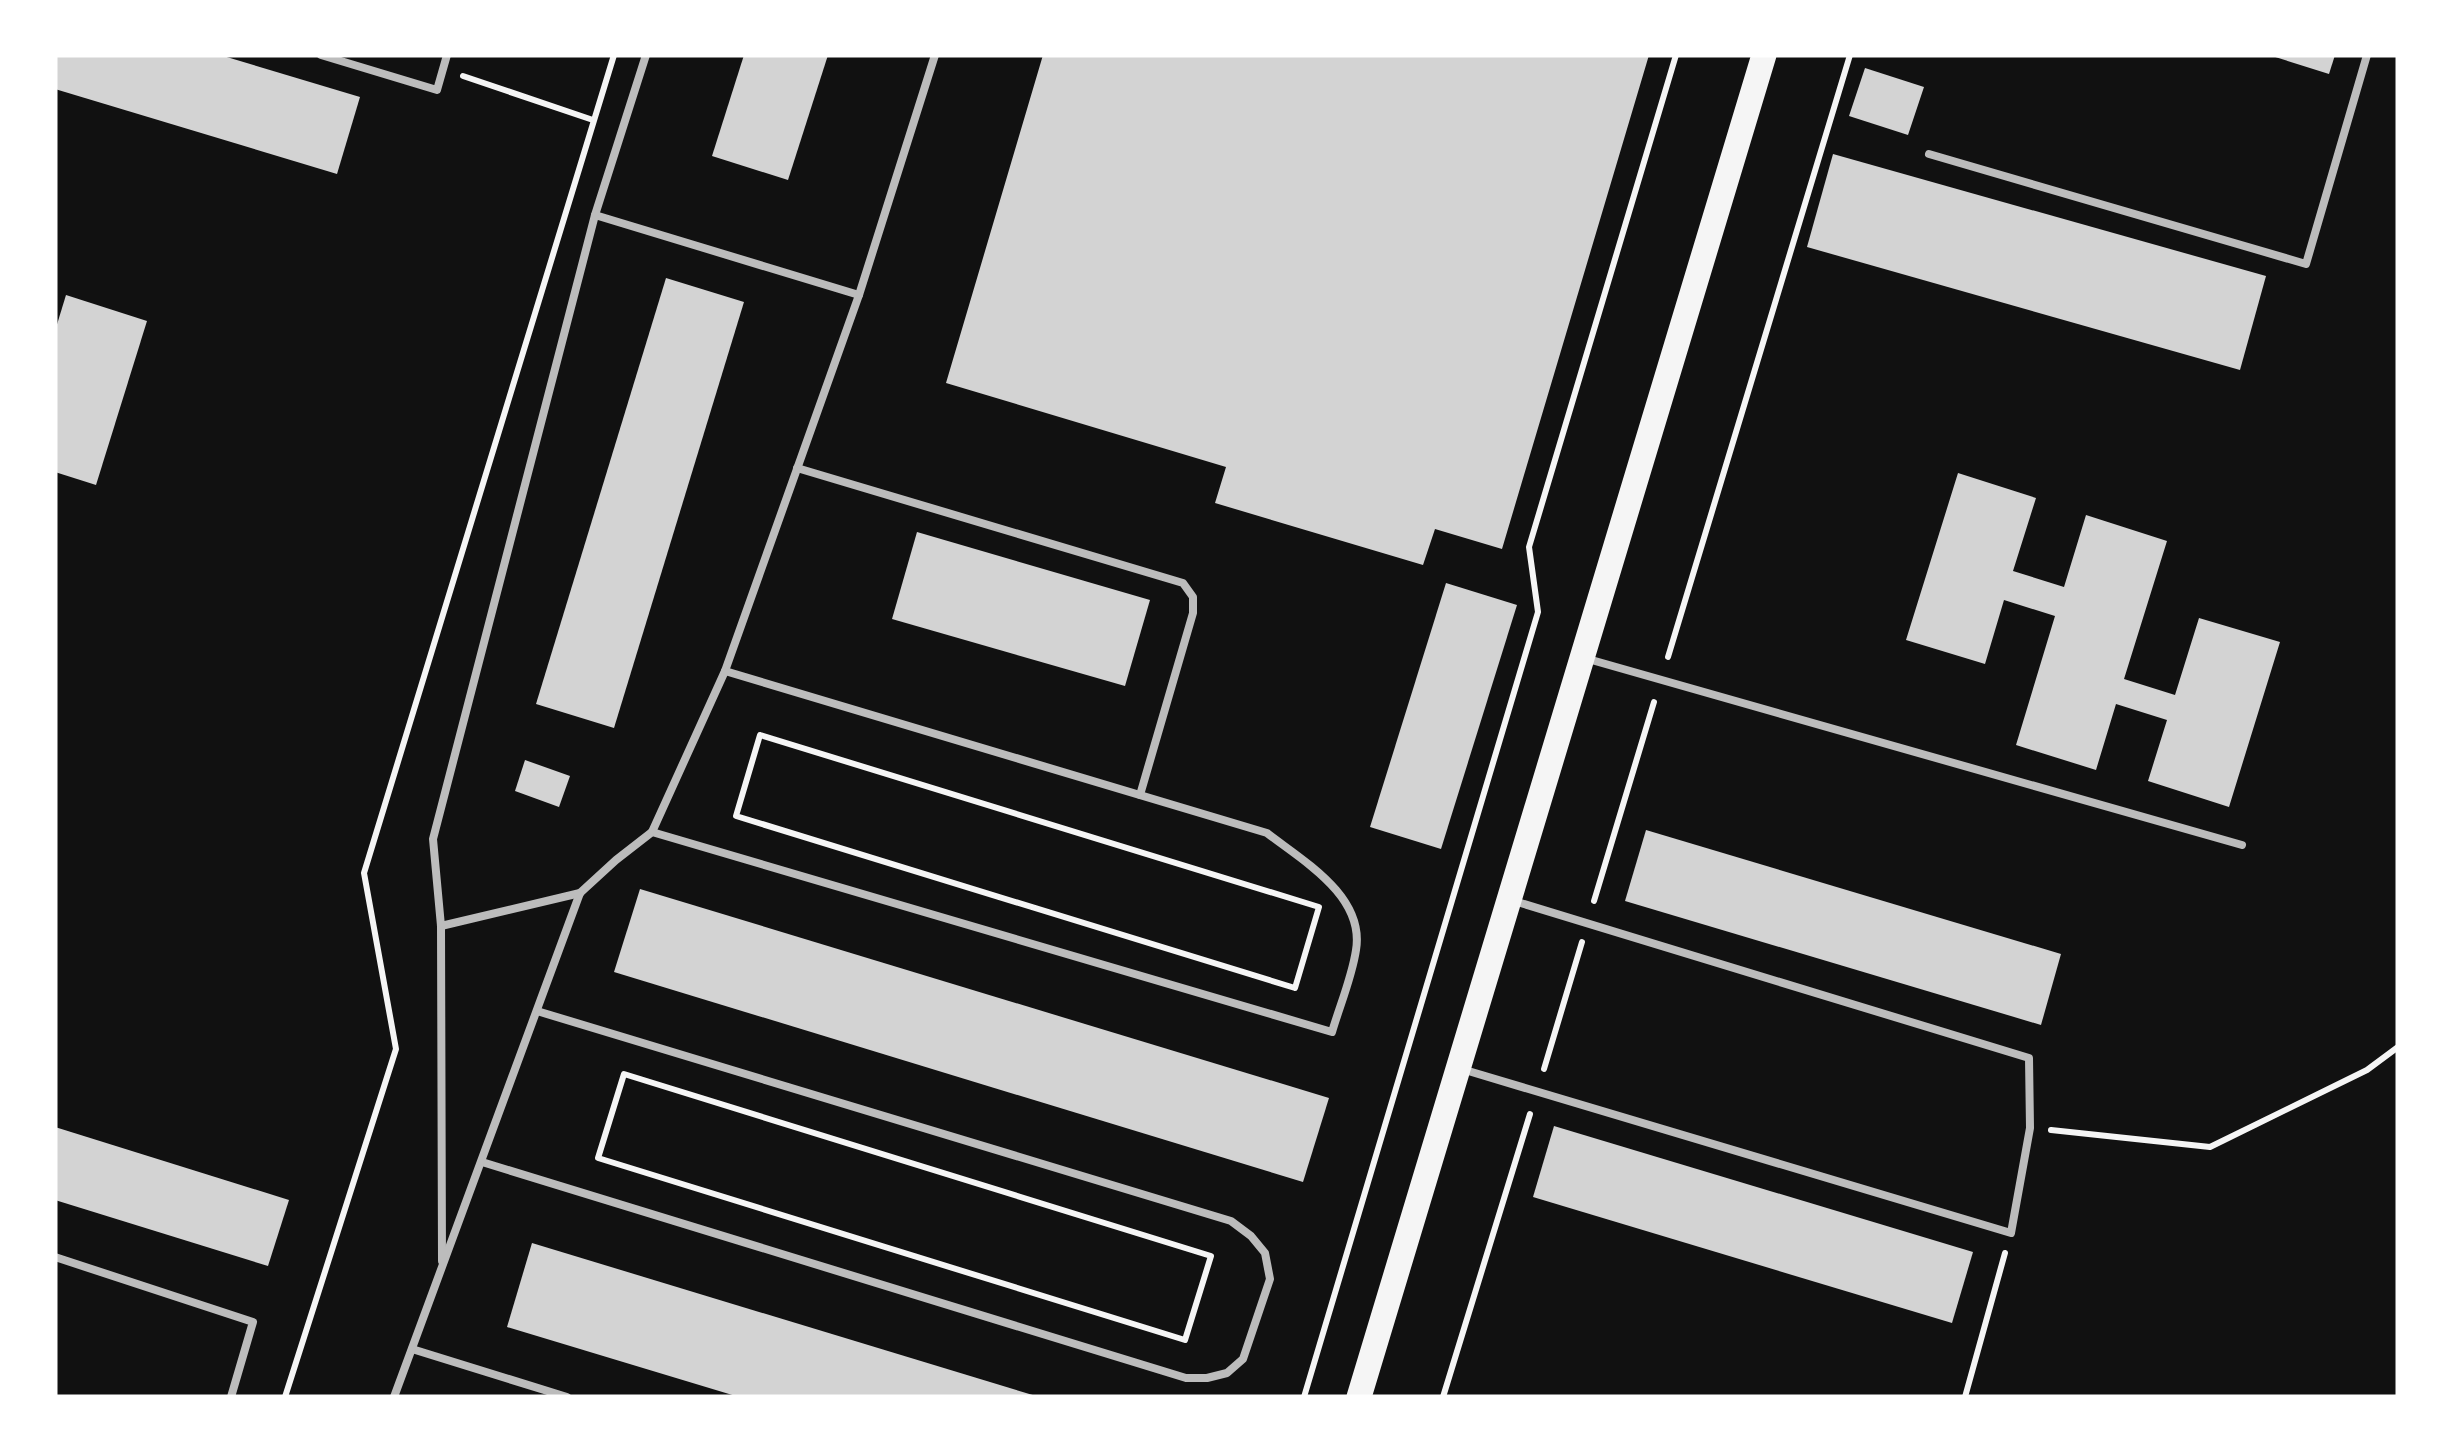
<svg xmlns="http://www.w3.org/2000/svg" width="2453" height="1452" viewBox="0 0 2453 1452" font-family="'Playfair Display',serif">
<style>
.building{fill:#d3d3d3}
.lines{fill:none;stroke-linecap:round;stroke-linejoin:round}
.path{stroke:#f5f5f5;stroke-width:6}
.service{stroke:#bcbcbc;stroke-width:8}
.primary{stroke:#f5f5f5;stroke-width:25}
</style>
<rect width="100%" height="100%" fill="#111"/>
<g class="building">
<polygon points="55,55 220,55 360,97 337,174 55,89"/>
<polygon points="744,55 828,55 788,180 712,156"/>
<polygon points="1043,55 1649,55 1502,549 1435,529 1423,565 1215,503 1226,467 946,383"/>
<polygon points="2269,55 2335,55 2329,74"/>
<polygon points="1865,68 1924,87 1908,135 1849,116"/>
<polygon points="1833,154 2266,276 2240,370 1807,247"/>
<polygon points="666,278 744,302 614,728 536,704"/>
<polygon points="66,295 147,321 96,485 55,472 55,331"/>
<polygon points="1958,473 2036,498 2013,571 2064,587 2086,515 2167,541 2124,679 2175,695 2199,618 2280,642 2229,807 2148,781 2167,720 2116,704 2096,770 2016,745 2055,616 2004,600 1985,664 1906,640"/>
<polygon points="917,532 1150,600 1125,686 892,619"/>
<polygon points="1446,583 1517,605 1441,849 1370,827"/>
<polygon points="525,760 570,776 559,807 515,791"/>
<polygon points="1646,830 2061,954 2041,1025 1625,901"/>
<polygon points="640,889 1329,1098 1303,1182 614,972"/>
<polygon points="1554,1126 1973,1252 1952,1323 1533,1197"/>
<polygon points="55,1127 289,1200 268,1266 55,1200"/>
<polygon points="532,1243 1036,1396 1036,1397 739,1397 507,1327"/>
</g>
<g class="lines">
<g class="path">
<polyline points="463,76 593,120"/>
<polyline points="1668,657 1850,55"/>
<polygon points="760,735 1319,907 1295,988 736,816"/>
<polyline points="1594,901 1654,702"/>
<polyline points="1544,1069 1582,942"/>
<polygon points="624,1074 1211,1256 1185,1340 598,1158"/>
<polyline points="2051,1130 2210,1147 2367,1070 2398,1047"/>
<polyline points="285,1397 396,1049 364,873 614,55"/>
<polyline points="1304,1397 1538,612 1529,547 1676,55"/>
<polyline points="1443,1397 1530,1114"/>
<polyline points="1965,1397 2005,1253"/>
</g>
<g class="service">
<polyline points="321,55 437,90 447,55"/>
<polyline points="1929,154 2306,264 2367,55"/>
<polyline points="595,215 859,295"/>
<polyline points="797,468 1183,583 1193,597 1193,613 1140,795"/>
<polyline points="1588,659 2242,845"/>
<polyline points="652,832 725,671 859,295 935,55"/>
<polyline points="441,926 580,893"/>
<polyline points="1465,1070 2011,1233 2030,1128 2029,1058 1514,901"/>
<polyline points="482,1162 1186,1378 1207,1378 1227,1373 1243,1359 1270,1279 1265,1253 1251,1236 1231,1221 537,1011"/>
<polyline points="55,1257 253,1322 231,1397"/>
<polyline points="442,1261 441,926 433,839 595,215 646,55"/>
<polyline points="412,1349 567,1397"/>
<path d="M394 1397 580 893 616 860 652 832 1332 1032C1340 1005 1352 977 1356 950 1365 896 1303 861 1267 833L725 671"/>
</g>
<polyline class="primary" points="1359,1397 1764,55"/>
</g>
<rect width="2453" height="1452" fill="none" stroke="#ffffff" stroke-width="115"/>
</svg>
